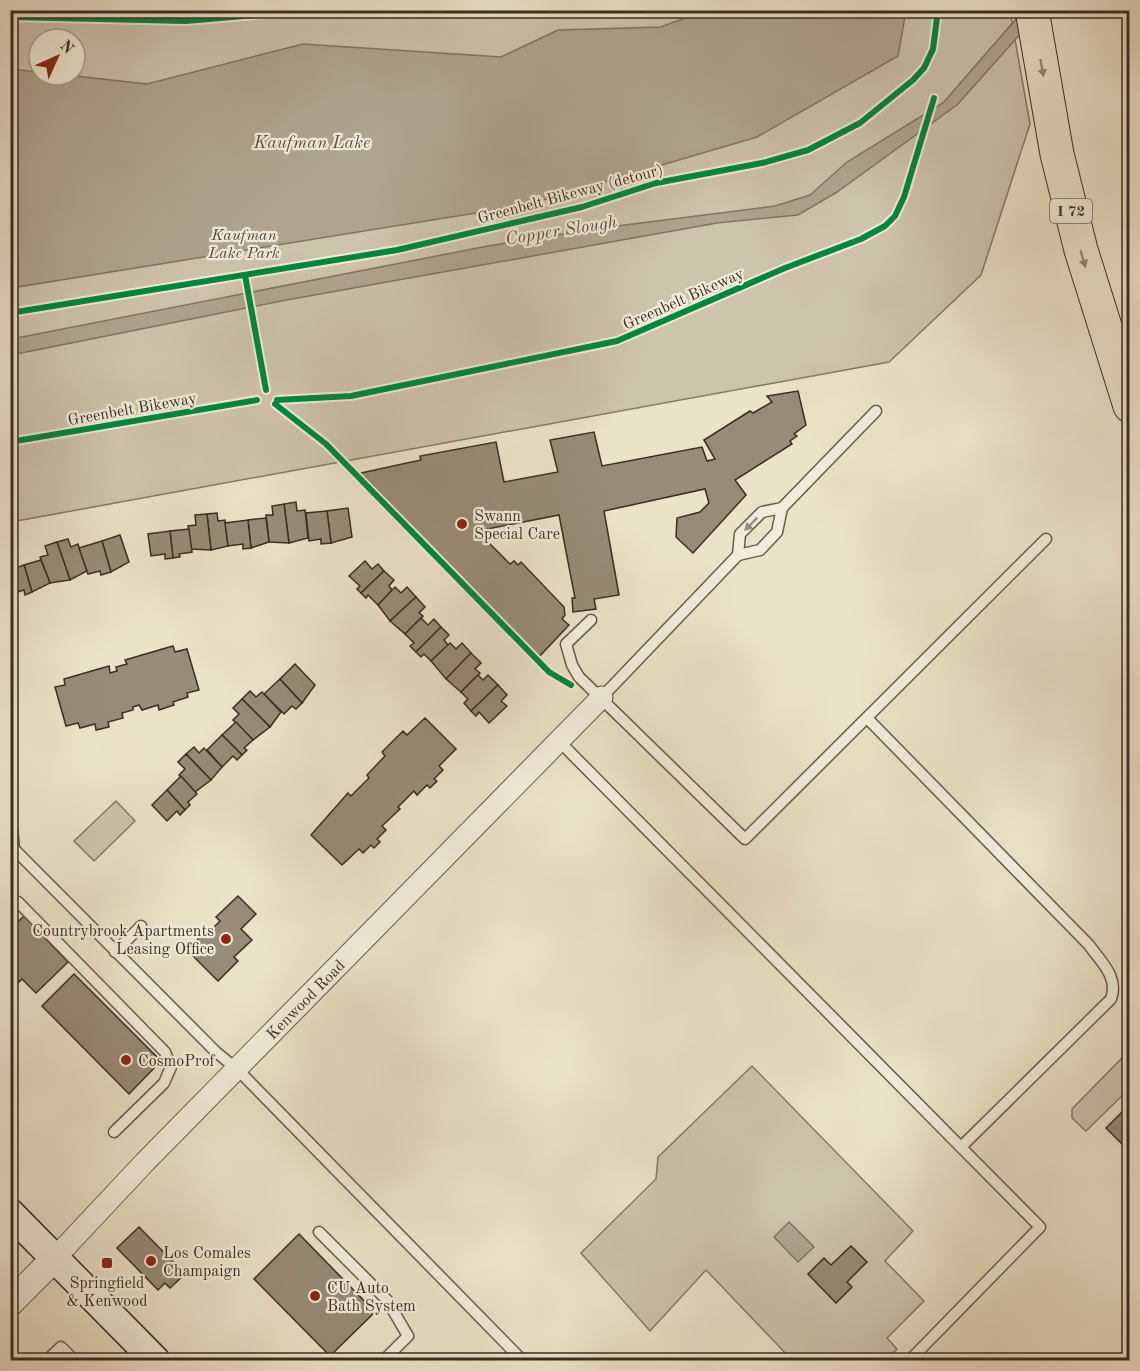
<svg xmlns="http://www.w3.org/2000/svg" width="1140" height="1371" viewBox="0 0 1140 1371" font-family="'Old Standard TT',serif">
<style>
.green{fill:#cec3ab;stroke:#857866;stroke-width:1.5;fill-rule:evenodd}
.water{fill:#b0a48f;stroke:#827463;stroke-width:1.5}
.building{fill:#988b77;stroke:#3c2c21;stroke-width:1.5}
.lines{fill:none;stroke-linecap:round;stroke-linejoin:round}
.service-casing{stroke:#685a4a;stroke-width:13}
.minor-casing{stroke:#685a4a;stroke-width:23}
.tertiary-casing{stroke:#685a4a;stroke-width:28}
.secondary-casing{stroke:#3c2c21;stroke-width:31}
.motorway-casing{stroke:#3c2c21;stroke-width:35}
.service{stroke:#f3ecdb;stroke-width:10}
.minor{stroke:#f3ecdb;stroke-width:21}
.tertiary{stroke:#f3ecdb;stroke-width:26}
.secondary{stroke:#f3ecdb;stroke-width:28}
.motorway{stroke:#ece2c7;stroke-width:33}
.cycleway-casing{stroke:#f3ecdb;stroke-width:10}
.cycleway{stroke:#00873e;stroke-width:6}
.oneway{fill:#948774}
.oneway2{fill:#988c7e}
.poi-dot{fill:#8f2418;stroke:#f3ecdb;stroke-width:2}
.labels{text-anchor:middle;stroke-width:4.5;stroke-linejoin:round;paint-order:stroke}
.shield{fill:#f3ecdb;stroke:#736659;stroke-width:1.5}
.shield-label{font-size:15px;font-weight:bold;fill:#3c2c21}
.street-label{font-size:16px;fill:#3c2c21;stroke:#f3ecdb}
.park-label{font-size:16px;font-style:italic;fill:#594a3d;stroke:#f3ecdb}
.poi-label{font-size:16px;fill:#3c2c21;stroke:#f3ecdb;text-anchor:start}
.water-label{font-size:18px;font-style:italic;fill:#5f5042;stroke:#f3ecdb}
</style>
<rect width="100%" height="100%" fill="#ece2c7"/>
<filter id="stains"><feTurbulence type="fractalNoise" baseFrequency=".00333" numOctaves="4"/><feColorMatrix values="0 0 0 0 .2 0 0 0 0 .09 0 0 0 0 .02 0 0 0 .5 -.17"/></filter>
<radialGradient id="worn" r=".72"><stop offset=".6" stop-color="#630" stop-opacity="0"/><stop offset="1" stop-color="#630" stop-opacity=".3"/></radialGradient>
<g class="green">
<path d="M11 11H1010L1030 124 981 275 889 362 11 522ZM39 39H75V75H39Z"/>
<polygon points="116,801 135,821 94,861 74,841"/>
<polygon points="1124,1056 1129,1058 1129,1089 1086,1131 1072,1118 1072,1109"/>
<polygon points="752,1066 913,1231 885,1261 924,1301 887,1338 897,1349 886,1360 792,1360 706,1270 650,1331 581,1253 656,1179 658,1157"/>
</g>
<g class="water">
<polygon points="703,11 906,11 898,56 757,137 526,205 11,288 11,69 39,72 39,75 67,75 147,84 303,44 501,57 558,30 661,27"/>
<polygon points="1023,11 1041,11 957,105 837,192 798,215 717,223 281,301 11,355 11,339 488,246 601,228 775,206 810,195 847,162 943,103"/>
<polygon points="789,1222 814,1247 798,1262 774,1237"/>
</g>
<g class="building">
<polygon points="798,391 806,425 794,434 797,436 790,441 792,444 735,480 746,495 693,553 676,537 677,518 700,512 709,503 705,489 604,511 619,595 594,599 596,609 573,612 572,598 575,598 559,515 482,530 483,537 510,564 514,561 518,565 521,562 564,607 565,615 562,619 569,625 538,658 361,473 421,460 420,456 496,442 504,482 558,472 550,440 594,432 602,466 702,447 707,461 715,459 704,440 750,411 753,413 772,402 767,396"/>
<polygon points="296,502 297,511 305,510 308,538 289,543 284,504"/>
<polygon points="284,504 289,543 269,542 266,515 273,515 272,506"/>
<polygon points="348,508 352,537 331,543 327,511"/>
<polygon points="327,511 331,543 321,544 321,539 309,541 306,513"/>
<polygon points="217,513 218,521 225,520 228,546 211,550 207,514"/>
<polygon points="207,514 211,550 191,549 188,526 196,525 195,515"/>
<polygon points="266,518 269,542 251,548 248,520"/>
<polygon points="248,520 251,548 243,549 243,544 228,546 225,523"/>
<polygon points="189,529 192,552 179,554 180,557 173,558 170,531"/>
<polygon points="170,531 173,558 165,559 165,554 151,556 148,534"/>
<polygon points="120,535 129,562 111,572 102,541"/>
<polygon points="68,539 71,547 78,544 87,571 70,580 57,542"/>
<polygon points="102,541 111,572 101,575 100,571 88,574 79,548"/>
<polygon points="57,542 70,580 50,583 40,557 48,555 45,546"/>
<polygon points="41,560 50,583 32,592 24,565"/>
<polygon points="365,561 372,569 378,564 384,571 361,593 357,589 360,586 349,576"/>
<polygon points="24,565 32,592 25,595 24,590 10,594 10,570"/>
<polygon points="384,571 394,580 389,586 392,590 378,605 368,595 366,598 361,593"/>
<polygon points="395,587 401,593 407,587 416,597 390,621 378,605"/>
<polygon points="416,597 425,607 419,613 423,616 405,634 390,621"/>
<polygon points="421,618 428,625 434,619 441,627 416,652 410,646 414,643 405,634"/>
<polygon points="441,627 449,635 444,640 448,645 431,661 424,654 421,657 416,652"/>
<polygon points="450,643 456,649 462,643 471,653 446,679 431,661"/>
<polygon points="173,646 175,652 187,649 199,690 187,693 188,697 173,702 174,705 159,710 158,705 142,710 139,705 133,707 133,710 122,713 123,718 108,722 109,727 96,730 95,724 80,728 78,723 66,726 55,687 65,685 64,679 109,666 110,673 117,671 116,667 127,664 125,660"/>
<polygon points="471,653 481,663 475,669 480,673 461,692 446,679"/>
<polygon points="295,664 315,685 302,703 280,679"/>
<polygon points="478,675 483,680 488,675 498,685 471,711 464,703 468,699 461,692"/>
<polygon points="280,679 302,703 296,709 292,706 284,714 264,694"/>
<polygon points="498,685 507,695 501,701 507,706 489,723 479,712 476,716 471,711"/>
<polygon points="250,691 256,697 262,692 281,712 270,727 242,699"/>
<polygon points="242,699 270,727 253,740 233,720 239,714 233,708"/>
<polygon points="425,718 456,749 439,766 443,770 434,779 437,781 430,788 427,785 417,795 414,791 398,807 400,809 382,826 386,830 377,839 380,842 374,848 371,845 363,853 359,849 342,865 311,835 348,793 351,796 369,778 367,775 385,756 382,752 403,731 407,735"/>
<polygon points="236,722 253,740 244,748 247,750 242,755 222,735"/>
<polygon points="222,735 242,755 237,760 233,756 222,767 207,750"/>
<polygon points="194,747 199,753 204,748 222,767 211,780 186,754"/>
<polygon points="186,754 211,780 195,792 179,775 185,769 178,762"/>
<polygon points="181,776 197,794 188,802 190,805 185,810 167,790"/>
<polygon points="167,790 185,810 180,815 177,811 167,821 152,805"/>
<polygon points="238,896 256,914 241,929 252,940 234,957 238,961 218,981 188,951 208,927 211,930 220,921 216,917"/>
<polygon points="24,916 68,962 36,993 22,979 10,991 10,929"/>
<polygon points="74,974 161,1061 129,1094 42,1006"/>
<polygon points="1130,1104 1130,1152 1106,1128"/>
<polygon points="139,1227 185,1274 170,1288 165,1283 158,1290 117,1248"/>
<polygon points="299,1234 375,1312 330,1356 254,1279"/>
<polygon points="851,1246 867,1262 847,1282 852,1287 836,1303 808,1274 824,1258 831,1265"/>
</g>
<g class="lines">
<defs>
<g id="service">
<polyline points="738,555 740,534 762,512 782,508"/>
<polyline points="591,620 566,644 572,665 579,677 745,839 1046,539"/>
<polyline points="602,697 738,555 760,550 777,532 782,508 876,411"/>
<path d="M867 718 1089 945C1101 962 1119 977 1111 999L961 1147"/>
<polyline points="559,741 1040,1227 910,1360"/>
<polyline points="12,829 14,849"/>
<polyline points="10,853 14,849 216,1052 238,1070 522,1360"/>
<polyline points="10,910 18,902 165,1052 171,1067 164,1083 114,1132"/>
<polyline points="115,952 141,926"/>
<polyline points="319,1232 387,1300 408,1336 384,1360"/>
<polyline points="47,1360 61,1347 74,1360"/>
</g>
<g id="minor">
<path id="s1" d="M55 1258 145 1162 602 697"/>
</g>
<polyline id="tertiary" points="10,1303 55,1258"/>
<polyline id="secondary" points="10,1213 155,1360"/>
<polyline id="motorway" points="1032,10 1057,154 1081,250 1130,406"/>
</defs>
<use href="#service" class="service-casing"/>
<use href="#minor" class="minor-casing"/>
<use href="#tertiary" class="tertiary-casing"/>
<use href="#secondary" class="secondary-casing"/>
<use href="#motorway" class="motorway-casing"/>
<use href="#service" class="service"/>
<use href="#minor" class="minor"/>
<use href="#tertiary" class="tertiary"/>
<use href="#secondary" class="secondary"/>
<use href="#motorway" class="motorway"/>
<defs>
<g id="cycleway">
<polyline points="10,17 186,21 312,10"/>
<polyline points="245,275 266,390"/>
<polyline points="10,313 397,250 582,207 656,183 762,163 808,150 860,123 913,80 924,68 933,49 938,10"/>
<polyline points="277,400 351,396 617,341 785,268 861,239 885,226 895,216 904,197 934,98"/>
<polyline points="275,404 326,444 549,672 571,685"/>
<polyline points="10,442 257,400"/>
</g>
</defs>
<use href="#cycleway" class="cycleway-casing"/>
<use href="#cycleway" class="cycleway"/>
</g>
<defs><path id="oneway-solid" d="M-6-.8H1V-3.2L6.5 0L1 3.2V.8H-6Z" transform="scale(1.5)"/></defs>
<g class="oneway">
<use href="#oneway-solid" transform="translate(1042 68) rotate(80)"/>
<use href="#oneway-solid" transform="translate(1083 259) rotate(74)"/>
</g>
<use class="oneway2" href="#oneway-solid" transform="translate(751 524) rotate(135)"/>
<g class="poi-dot">
<circle cx="462" cy="524" r="6"/>
<circle cx="226" cy="939" r="6"/>
<circle cx="126" cy="1060" r="6"/>
<circle cx="151" cy="1261" r="6"/>
<rect x="101" y="1257" width="12" height="12" rx="3"/>
<circle cx="315" cy="1296" r="6"/>
</g>
<g class="labels">
<rect class="shield" x="1050" y="199" width="42" height="24" rx="4.5"/>
<g class="shield-label">
<text x="1071" y="216">I 72</text>
</g>
<g class="street-label">
<text transform="translate(570 193) rotate(-15)" y="6">Greenbelt Bikeway (detour)</text>
<text transform="translate(683 298) rotate(-24)" y="6">Greenbelt Bikeway</text>
<text transform="translate(132 408) rotate(-10)" y="6">Greenbelt Bikeway</text>
<text dy="6" stroke="none"><textPath href="#s1" startOffset="360">Kenwood Road</textPath></text>
</g>
<g class="park-label">
<text x="244" y="240">Kaufman<tspan x="244" dy="18">Lake Park</tspan></text>
</g>
<g class="poi-label">
<text x="474" y="521">Swann<tspan x="474" dy="18">Special Care</tspan></text>
<text x="214" y="936" text-anchor="end">Countrybrook Apartments<tspan x="214" dy="18">Leasing Office</tspan></text>
<text x="138" y="1066">CosmoProf</text>
<text x="163" y="1258">Los Comales<tspan x="163" dy="18">Champaign</tspan></text>
<text x="107" y="1288" text-anchor="middle">Springfield<tspan x="107" dy="18">&amp; Kenwood</tspan></text>
<text x="327" y="1293">CU Auto<tspan x="327" dy="18">Bath System</tspan></text>
</g>
<g class="water-label">
<text x="312" y="148">Kaufman Lake</text>
<text transform="translate(561 230) rotate(-9)" y="6">Copper Slough</text>
</g>
</g>
<rect width="1140" height="1371" fill="none" stroke="#ece2c7" stroke-width="36"/>
<rect x="12" y="12" width="1116" height="1347" fill="none" stroke="#3c2c21" stroke-width="3"/>
<rect x="18" y="18" width="1104" height="1335" fill="none" stroke="#3c2c21" stroke-width="1.5"/>
<g transform="translate(57 57) rotate(45)"><circle r="28" fill="#f3ecdb" stroke="#aa9f91" stroke-width="1.5"/>
<path d="M0-4.5L10 22L0 15L-10 22Z" fill="#8f2418"/>
<text y="-9" font-size="16" font-weight="bold" text-anchor="middle" fill="#3c2c21">N</text>
</g>
<rect width="100%" height="100%" filter="url(#stains)"/>
<rect width="100%" height="100%" fill="url(#worn)"/>
</svg>
